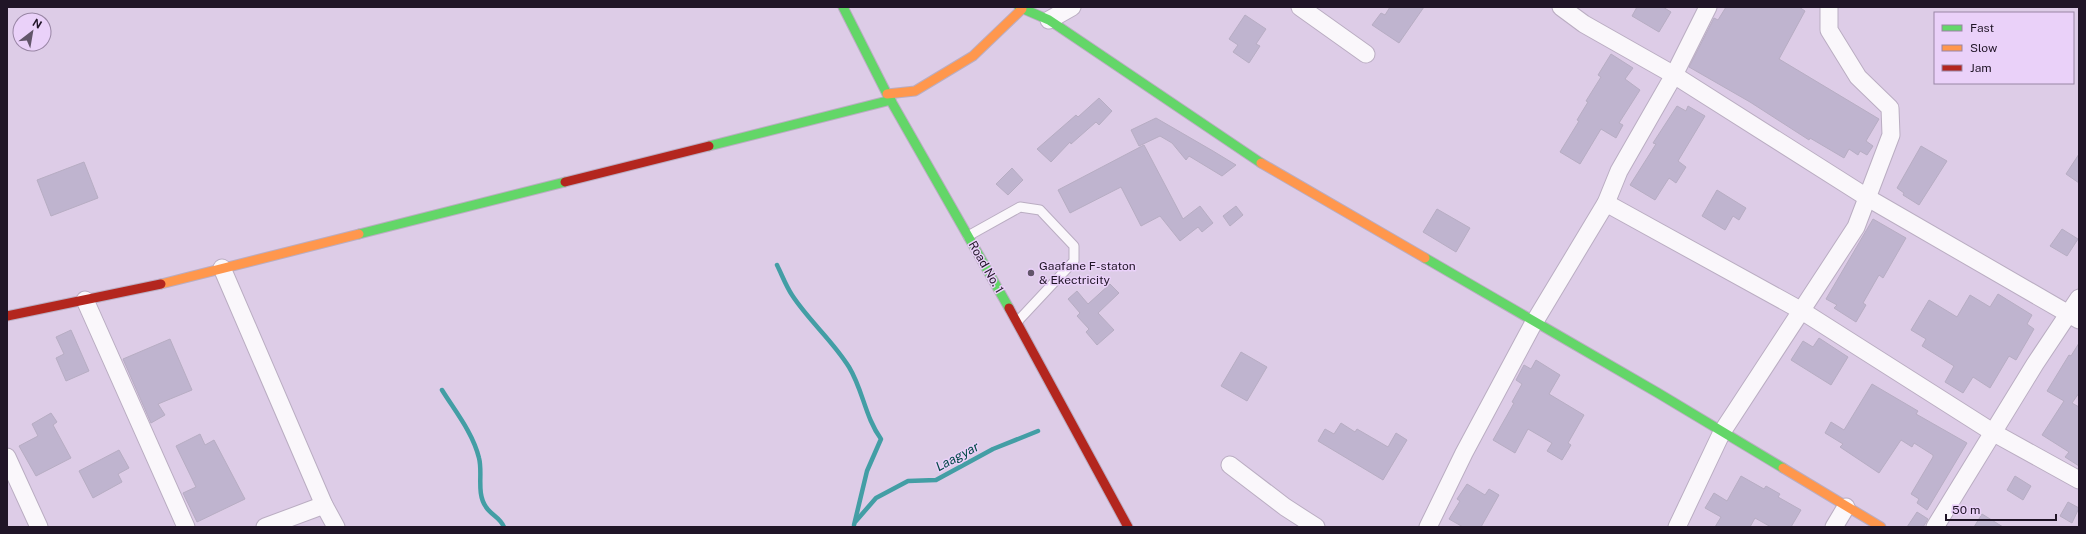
<svg xmlns="http://www.w3.org/2000/svg" width="2086" height="534" viewBox="0 0 2086 534" font-family="'Public Sans',sans-serif">
<style>
.lines{fill:none;stroke-linecap:round;stroke-linejoin:round}
.stream{stroke:#439ea5;stroke-width:4.5}
.building{fill:#bfb4cf;stroke:#b7adc3}
.lane-casing{stroke:#baadc2;stroke-width:11}
.street-casing{stroke:#baadc2;stroke-width:19}
.fast-casing{stroke:#baadc2;stroke-width:11}
.slow-casing{stroke:#baadc2;stroke-width:11}
.jam-casing{stroke:#baadc2;stroke-width:11}
.lane{stroke:#faf7fb;stroke-width:9}
.street{stroke:#faf7fb;stroke-width:17}
.fast{stroke:#63d668;stroke-width:9}
.slow{stroke:#ff974d;stroke-width:9}
.jam{stroke:#b3261e;stroke-width:9}
.poi-dot{fill:#62556a;stroke:#ead1f9;stroke-width:1.5}
.labels{text-anchor:middle;stroke-width:3;stroke-linejoin:round;paint-order:stroke}
.poi-label{font-size:12px;fill:#201527;stroke:#ead1f9;text-anchor:start}
.street-label{font-size:12px;fill:#201527;stroke:#ead1f9}
.water-label{font-size:13px;font-style:italic;fill:#024847;stroke:#ead1f9}
</style>
<rect width="100%" height="100%" fill="#ddcce7"/>
<g class="lines">
<g class="stream">
<path d="M777 265C782 275 786 286 792 295 809 321 833 341 849 367 863 390 865 417 881 439L867 471 854 525"/>
<path d="M442 390C455 411 473 433 479 458 483 473 476 493 486 507 491 515 500 517 504 527"/>
<polyline points="856,521 876,498 908,481 936,480 993,449 1038,431"/>
</g>
</g>
<g class="building">
<polygon points="1390,7 1424,7 1399,43 1372,25 1381,13 1385,15"/>
<polygon points="1637,7 1663,7 1671,12 1659,32 1632,16"/>
<polygon points="1726,7 1799,7 1805,11 1779,59 1879,119 1866,141 1873,146 1867,155 1860,151 1858,155 1849,149 1844,158 1810,138 1809,140 1750,102 1689,67 1714,18 1718,20"/>
<polygon points="1245,15 1266,29 1256,44 1260,46 1249,63 1233,52 1238,45 1229,39"/>
<polygon points="1611,54 1633,68 1625,79 1640,90 1619,123 1623,125 1616,138 1601,129 1580,164 1560,152 1579,121 1577,120 1588,102 1586,101 1601,77 1598,75"/>
<polygon points="1099,98 1112,111 1099,125 1096,122 1071,144 1070,142 1051,162 1037,149 1076,115 1078,117"/>
<polygon points="1677,106 1686,111 1688,106 1705,116 1678,161 1686,167 1676,183 1669,178 1655,200 1630,185 1656,144 1653,143"/>
<polygon points="1156,118 1213,151 1236,165 1222,176 1189,156 1186,160 1172,143 1160,136 1139,146 1131,130"/>
<polygon points="1144,145 1183,219 1200,206 1213,223 1202,232 1198,227 1180,241 1160,216 1141,226 1121,187 1070,213 1058,190"/>
<polygon points="1921,146 1947,161 1919,205 1903,195 1904,193 1897,188"/>
<polygon points="2079,154 2079,183 2066,174"/>
<polygon points="84,162 98,198 51,216 37,180"/>
<polygon points="1012,168 1023,180 1008,195 996,184"/>
<polygon points="1717,190 1746,208 1739,220 1733,216 1725,230 1702,216"/>
<polygon points="1236,206 1243,215 1230,226 1223,216"/>
<polygon points="1437,209 1470,228 1456,252 1423,232"/>
<polygon points="1873,219 1906,238 1883,278 1879,275 1863,303 1866,305 1856,322 1834,308 1837,305 1826,299"/>
<polygon points="2062,229 2078,239 2067,256 2050,246"/>
<polygon points="1110,284 1119,293 1098,313 1114,330 1097,345 1086,332 1089,329 1077,316 1080,313 1068,299 1077,291 1088,304"/>
<polygon points="1998,294 2032,315 2027,324 2034,329 2016,360 2009,356 1990,388 1973,377 1963,393 1945,382 1954,366 1922,346 1926,339 1911,330 1929,300 1957,317 1970,295 1990,307"/>
<polygon points="71,330 89,371 66,381 56,358 64,354 56,337"/>
<polygon points="1819,338 1848,357 1831,385 1791,360 1803,341 1813,347"/>
<polygon points="170,339 192,390 158,404 165,415 151,423 123,359"/>
<polygon points="2079,343 2079,393 2072,403 2079,407 2079,466 2065,457 2069,452 2042,435 2064,401 2047,391 2069,355 2071,356"/>
<polygon points="1241,352 1267,367 1247,401 1221,386"/>
<polygon points="1536,360 1560,375 1549,394 1584,415 1568,443 1571,445 1562,460 1547,451 1552,443 1528,429 1515,453 1493,440 1514,403 1512,402 1522,384 1516,380 1524,365 1531,369"/>
<polygon points="1872,384 1918,411 1916,414 1967,443 1927,510 1917,503 1919,499 1911,494 1933,457 1933,455 1914,443 1912,447 1901,440 1879,473 1840,447 1843,444 1825,433 1831,422 1844,430"/>
<polygon points="51,413 57,422 53,425 71,458 36,476 19,446 38,436 32,424"/>
<polygon points="1341,423 1355,432 1357,429 1388,447 1396,433 1407,440 1383,480 1318,441 1325,429 1334,434"/>
<polygon points="200,434 205,445 214,440 245,499 197,522 183,493 196,487 176,446"/>
<polygon points="119,450 129,468 118,474 122,482 93,498 79,471"/>
<polygon points="1741,476 1764,489 1766,486 1780,494 1778,497 1801,510 1791,527 1771,527 1755,518 1750,527 1715,527 1721,517 1705,508 1714,493 1727,501"/>
<polygon points="2015,476 2031,486 2023,500 2007,490"/>
<polygon points="1467,484 1485,495 1489,489 1499,495 1481,527 1463,527 1449,519 1460,501 1457,499"/>
<polygon points="2068,502 2079,508 2072,523 2060,516"/>
<polygon points="1917,512 1928,519 1923,527 1907,527"/>
<polygon points="1982,514 2003,527 1974,527"/>
</g>
<g class="lines">
<defs>
<polyline id="lane" points="968,236 1020,207 1040,210 1074,246 1074,261 1017,322"/>
<g id="street">
<polyline points="1300,7 1366,54"/>
<polyline points="1561,7 1584,24 1674,75 1868,198 2079,320"/>
<polyline points="1049,20 1072,7"/>
<polyline points="1606,203 1802,311 1994,433 2079,480"/>
<polyline points="222,268 324,505 336,527"/>
<polyline points="85,300 186,527"/>
<polyline points="7,457 39,527"/>
<polyline points="1230,465 1285,507 1316,527"/>
<polyline points="265,527 324,505"/>
<polyline points="1428,527 1464,453 1532,326 1606,203 1619,171 1674,75 1708,7"/>
<polyline points="1677,527 1722,432 1856,227 1891,135 1890,108 1858,77 1829,30 1829,7"/>
<polyline points="1834,527 1846,507"/>
<polyline points="1935,527 2035,364 2079,298"/>
</g>
<g id="fast">
<polyline points="843,7 887,94 1009,308"/>
<polyline points="1019,7 1049,20 1261,163"/>
<polyline points="709,146 891,100"/>
<polyline points="359,234 565,182"/>
<polyline points="1425,258 1658,393 1783,468"/>
</g>
<g id="slow">
<polyline points="887,94 915,91 973,56 1022,9"/>
<polyline points="1261,163 1425,258"/>
<polyline points="161,284 359,234"/>
<polyline points="1783,468 1881,527"/>
</g>
<g id="jam">
<polyline points="565,182 709,146"/>
<polyline points="1009,308 1128,527"/>
<polyline points="7,316 161,284"/>
</g>
</defs>
<use href="#lane" class="lane-casing"/>
<use href="#street" class="street-casing"/>
<use href="#fast" class="fast-casing"/>
<use href="#slow" class="slow-casing"/>
<use href="#jam" class="jam-casing"/>
<use href="#lane" class="lane"/>
<use href="#street" class="street"/>
<use href="#fast" class="fast"/>
<use href="#slow" class="slow"/>
<use href="#jam" class="jam"/>
</g>
<circle class="poi-dot" cx="1031" cy="273" r="4"/>
<g class="labels">
<g class="poi-label">
<text x="1039" y="270">Gaafane F-staton<tspan x="1039" dy="14">&amp; Ekectricity</tspan></text>
</g>
<g class="street-label">
<text transform="translate(986 267) rotate(60)" y="4">Road No. 1</text>
</g>
<g class="water-label">
<text transform="translate(957 456) rotate(-28)" y="5">Laagyar</text>
</g>
</g>
<rect width="2086" height="534" fill="none" stroke="#201527" stroke-width="16"/>
<rect x="1934" y="12" width="140" height="72" fill="#ead1f9" stroke="#9986a5"/>
<rect x="1942" y="25" width="20" height="6" fill="#63d668" stroke="#9986a5"/>
<text x="1970" y="32" font-size="12" fill="#201527">Fast</text>
<rect x="1942" y="45" width="20" height="6" fill="#ff974d" stroke="#9986a5"/>
<text x="1970" y="52" font-size="12" fill="#201527">Slow</text>
<rect x="1942" y="65" width="20" height="6" fill="#b3261e" stroke="#9986a5"/>
<text x="1970" y="72" font-size="12" fill="#201527">Jam</text>
<g transform="translate(32 32) rotate(31)"><circle r="19" fill="#ead1f9" stroke="#9986a5"/>
<path d="M0-3L7 15L0 10L-7 15Z" fill="#62556a"/>
<text y="-6" font-size="11" font-weight="bold" text-anchor="middle" fill="#201527">N</text>
</g>
<path d="M1946 514v6h110v-6" fill="none" stroke="#201527" stroke-width="2"/>
<text x="1952" y="514" font-size="12" fill="#201527" stroke="#ead1f9" stroke-width="3" paint-order="stroke">50 m</text>
</svg>
